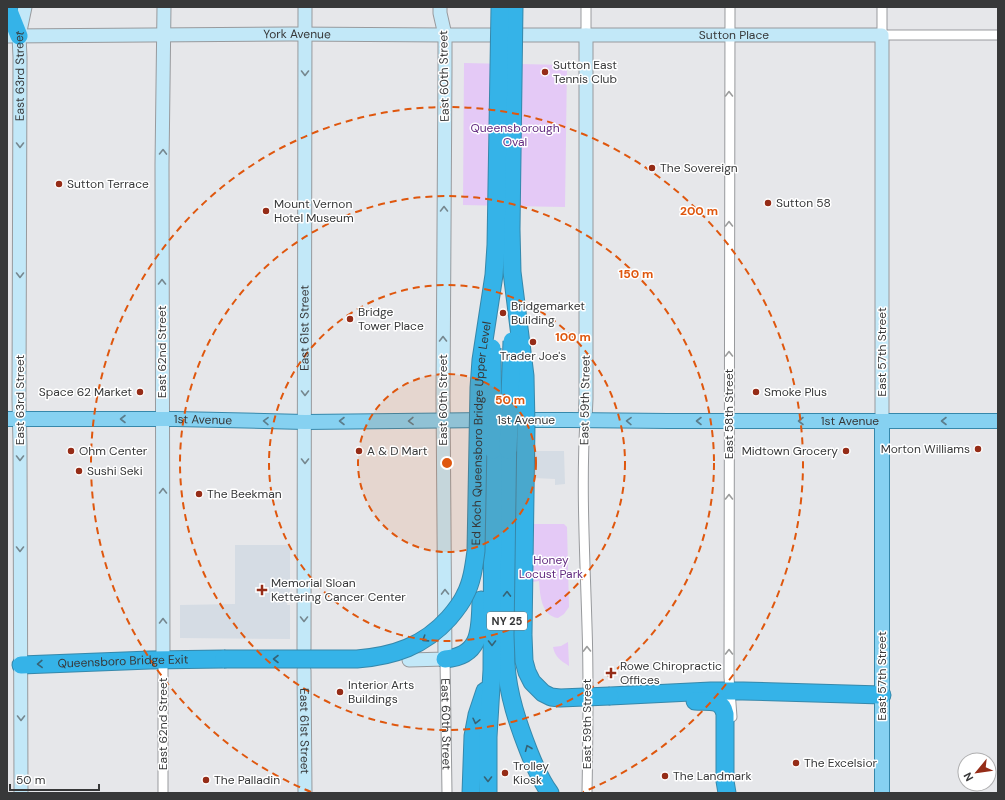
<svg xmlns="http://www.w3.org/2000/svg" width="1005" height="800" viewBox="0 0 1005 800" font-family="'DM Sans',sans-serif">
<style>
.built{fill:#d5dce4}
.green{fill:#e4c9f6}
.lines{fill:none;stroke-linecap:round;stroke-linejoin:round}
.street-casing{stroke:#989a9d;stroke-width:11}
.secondary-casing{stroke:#989a9d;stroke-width:15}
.primary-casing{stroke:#3688ab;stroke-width:16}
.highway-casing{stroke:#3688ab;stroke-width:19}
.street{stroke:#fff;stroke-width:9}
.secondary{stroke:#c2e8f8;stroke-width:13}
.primary{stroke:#86d1f1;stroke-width:14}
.highway{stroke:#35b3e8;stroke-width:17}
.highway-bridge-casing{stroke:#3688ab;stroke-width:19;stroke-linecap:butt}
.highway-bridge{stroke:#35b3e8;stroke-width:17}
.oneway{stroke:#76878f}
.oneway2{stroke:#9b9c9c}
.oneway3{stroke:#5b7d8c}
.oneway4{stroke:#366376}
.ring{fill:none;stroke:#df570e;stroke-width:2;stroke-dasharray:7 5}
.poi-dot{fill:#952c17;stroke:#fff;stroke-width:1.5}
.labels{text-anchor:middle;stroke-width:3;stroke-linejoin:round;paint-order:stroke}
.shield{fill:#fff;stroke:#737474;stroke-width:1}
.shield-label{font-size:11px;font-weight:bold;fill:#373839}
.street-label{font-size:12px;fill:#373839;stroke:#fff}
.poi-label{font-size:12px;fill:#373839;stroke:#fff;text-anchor:start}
.park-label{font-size:12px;fill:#632b80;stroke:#fff}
.centre{fill:#df570e;stroke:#fff;stroke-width:2}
.ring-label{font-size:12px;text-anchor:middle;font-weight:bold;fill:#df570e;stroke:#fff;stroke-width:3;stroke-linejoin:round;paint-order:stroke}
</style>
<rect width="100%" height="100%" fill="#e6e7ea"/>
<g class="built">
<polygon points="534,451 564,451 565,484 555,485 555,479 534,478"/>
<polygon points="235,545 290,545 290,597 288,597 287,605 290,605 290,639 180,638 180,605 235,604"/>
</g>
<g class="green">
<polygon points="464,63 567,65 565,207 463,205"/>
<path d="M534 524H564L567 527 569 607 564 614 558 618C541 616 540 594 539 581L532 582Z"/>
<path d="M568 642 569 665V666C560 660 555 657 553 647L561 646Z"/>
</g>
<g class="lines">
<defs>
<g id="street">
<polyline points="586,7 586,35"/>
<polyline points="730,7 729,677 732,717"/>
<polyline points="882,7 882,35 998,35"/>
<path d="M585 420C581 488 585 557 587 626 589 682 588 737 587 793"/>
<path id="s1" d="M445 659 447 793"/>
<polyline points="163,793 163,660"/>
</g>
<g id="secondary">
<path id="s2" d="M7 36 291 34 445 35H882V421"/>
<polyline points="585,420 586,399 586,35"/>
<path id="s3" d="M304 649 305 7"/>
<polyline points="163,660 162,164 164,7"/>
<polyline points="409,660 445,659 443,397 445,67 445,35 440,13 440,7"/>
<path id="s4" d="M304 670 305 793"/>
<path id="s5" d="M21 793 20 445 19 399 20 57 19 36 25 7"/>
</g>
<g id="primary">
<path id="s6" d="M7 419H176L305 422 488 420"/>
<path id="s7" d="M516 420H570L668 421H998"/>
<polyline points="882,421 882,793"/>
</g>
<g id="highway">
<polyline points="9,7 9,11 19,36"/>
<path d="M508 450 506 664C508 695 518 724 529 752 535 767 541 781 550 793"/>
<path d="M445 659C482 656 480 629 481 600"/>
<path id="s8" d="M21 665 150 660 224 659"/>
<polyline points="610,696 711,691 743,691 882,695"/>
<path d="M695 701C708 702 722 698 725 714V781L727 793"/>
<polyline points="471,793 473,736 477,715 485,691"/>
<polyline points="488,793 488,737 492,670 493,450"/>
</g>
</defs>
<use href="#street" class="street-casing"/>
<use href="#secondary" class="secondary-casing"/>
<use href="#primary" class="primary-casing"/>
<use href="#highway" class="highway-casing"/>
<use href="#street" class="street"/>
<use href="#secondary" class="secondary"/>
<use href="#primary" class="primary"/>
<use href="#highway" class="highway"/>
<defs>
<g id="highway-bridge">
<polyline points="514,7 511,229 512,272 525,376 526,425 523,635 524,661 527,672 532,682 543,693 551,697 560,698 610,696"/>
<polyline points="492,348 493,450"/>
<polyline points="508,450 512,341"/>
<path id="s9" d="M224 659H357C394 656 424 646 449 618 455 611 461 604 465 595 472 582 474 566 476 551L479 388 481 360 494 275 496 245 500 7"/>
</g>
</defs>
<use href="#highway-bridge" class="highway-bridge-casing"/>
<use href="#highway-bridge" class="highway-bridge"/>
</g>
<defs><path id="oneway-chevron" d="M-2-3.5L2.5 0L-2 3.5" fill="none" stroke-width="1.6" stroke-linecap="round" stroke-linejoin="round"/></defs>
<g class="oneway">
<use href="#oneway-chevron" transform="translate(305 73) rotate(90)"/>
<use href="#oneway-chevron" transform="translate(20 145) rotate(90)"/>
<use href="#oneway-chevron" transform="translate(163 152) rotate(-89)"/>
<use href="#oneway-chevron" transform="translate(444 209) rotate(-90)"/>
<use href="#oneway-chevron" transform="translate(20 275) rotate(90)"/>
<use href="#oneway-chevron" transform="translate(162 282) rotate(-90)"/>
<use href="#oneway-chevron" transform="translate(443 339) rotate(-90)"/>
<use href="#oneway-chevron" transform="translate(305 393) rotate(90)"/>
<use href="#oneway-chevron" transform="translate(20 458) rotate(90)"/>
<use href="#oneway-chevron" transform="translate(305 461) rotate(90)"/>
<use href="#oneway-chevron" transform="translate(163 491) rotate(-90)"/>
<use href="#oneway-chevron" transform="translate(20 549) rotate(90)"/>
<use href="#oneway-chevron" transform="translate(445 592) rotate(-91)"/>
<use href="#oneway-chevron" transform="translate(304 619) rotate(90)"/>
<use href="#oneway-chevron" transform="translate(163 621) rotate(-90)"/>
<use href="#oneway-chevron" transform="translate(21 718) rotate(90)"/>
</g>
<g class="oneway2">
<use href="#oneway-chevron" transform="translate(729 94) rotate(-90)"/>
<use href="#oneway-chevron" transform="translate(729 224) rotate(-90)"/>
<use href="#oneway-chevron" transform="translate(729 354) rotate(-90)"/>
<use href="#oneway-chevron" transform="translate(729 497) rotate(-90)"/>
<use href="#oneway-chevron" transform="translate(587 649) rotate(-91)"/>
<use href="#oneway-chevron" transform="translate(729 652) rotate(-90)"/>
</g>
<g class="oneway3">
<use href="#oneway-chevron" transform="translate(123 419) rotate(-180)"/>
<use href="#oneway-chevron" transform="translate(266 421) rotate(-179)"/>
<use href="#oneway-chevron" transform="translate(342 421) rotate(180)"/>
<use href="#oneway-chevron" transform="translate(411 421) rotate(179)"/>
<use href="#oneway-chevron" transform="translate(629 421) rotate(-179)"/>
<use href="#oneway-chevron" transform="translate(699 421) rotate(180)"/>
<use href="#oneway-chevron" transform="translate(801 421) rotate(-180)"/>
<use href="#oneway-chevron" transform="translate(944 421) rotate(-180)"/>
</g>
<g class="oneway4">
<use href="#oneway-chevron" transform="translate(507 594) rotate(-89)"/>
<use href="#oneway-chevron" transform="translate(425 639) rotate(147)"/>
<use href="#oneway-chevron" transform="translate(492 643) rotate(90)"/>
<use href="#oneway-chevron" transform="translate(276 659) rotate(-180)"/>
<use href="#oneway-chevron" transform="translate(40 664) rotate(178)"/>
<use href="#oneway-chevron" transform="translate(476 721) rotate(103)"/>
<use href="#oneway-chevron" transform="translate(528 748) rotate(-112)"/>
<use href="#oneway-chevron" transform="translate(488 779) rotate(90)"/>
</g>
<circle cx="447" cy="463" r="89" fill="#df570e" fill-opacity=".12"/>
<g class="ring">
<circle cx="447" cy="463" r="89"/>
<circle cx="447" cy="463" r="178"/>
<circle cx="447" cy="463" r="267"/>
<path d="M311 792A356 356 0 1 1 583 792"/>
</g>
<g class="poi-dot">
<circle cx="545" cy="72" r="4"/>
<circle cx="652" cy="168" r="4"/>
<circle cx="59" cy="184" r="4"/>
<circle cx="768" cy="203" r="4"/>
<circle cx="266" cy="211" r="4"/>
<circle cx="503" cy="313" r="4"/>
<circle cx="350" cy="319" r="4"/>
<circle cx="533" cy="342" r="4"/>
<circle cx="140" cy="392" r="4"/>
<circle cx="756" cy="392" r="4"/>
<circle cx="978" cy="449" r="4"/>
<circle cx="71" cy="451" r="4"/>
<circle cx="359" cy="451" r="4"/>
<circle cx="846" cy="451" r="4"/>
<circle cx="79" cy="471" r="4"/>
<circle cx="199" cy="494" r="4"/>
<path d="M260 584h4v4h4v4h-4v4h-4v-4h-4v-4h4z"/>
<path d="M609 667h4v4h4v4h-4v4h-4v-4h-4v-4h4z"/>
<circle cx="340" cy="692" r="4"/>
<circle cx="796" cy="763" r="4"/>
<circle cx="505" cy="773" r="4"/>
<circle cx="665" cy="776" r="4"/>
<circle cx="206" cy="780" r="4"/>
</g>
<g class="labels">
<rect class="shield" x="487" y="612" width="40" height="18" rx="3"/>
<g class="shield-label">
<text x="507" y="625">NY 25</text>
</g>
<g class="street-label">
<text dy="4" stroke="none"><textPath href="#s2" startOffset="290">York Avenue</textPath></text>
<text dy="4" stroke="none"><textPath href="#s2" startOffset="727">Sutton Place</textPath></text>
<text dy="4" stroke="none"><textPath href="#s5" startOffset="717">East 63rd Street</textPath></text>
<text transform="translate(444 76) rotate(-91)" y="4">East 60th Street</text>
<text dy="4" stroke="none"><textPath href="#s3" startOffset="321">East 61st Street</textPath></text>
<text transform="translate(162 352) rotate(-90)" y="4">East 62nd Street</text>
<text transform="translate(882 352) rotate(-90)" y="4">East 57th Street</text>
<text transform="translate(20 400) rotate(-90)" y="4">East 63rd Street</text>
<text transform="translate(443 400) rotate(-90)" y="4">East 60th Street</text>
<text transform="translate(585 400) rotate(-89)" y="4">East 59th Street</text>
<text transform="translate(729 414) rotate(-90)" y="4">East 58th Street</text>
<text dy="4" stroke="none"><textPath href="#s6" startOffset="196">1st Avenue</textPath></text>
<text x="526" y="424">1st Avenue</text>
<text dy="4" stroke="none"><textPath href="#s7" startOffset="334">1st Avenue</textPath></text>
<text dy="4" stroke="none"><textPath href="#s9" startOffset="428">Ed Koch Queensboro Bridge Upper Level</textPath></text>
<text dy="4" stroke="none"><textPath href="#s8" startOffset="102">Queensboro Bridge Exit</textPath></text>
<text transform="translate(882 676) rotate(-90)" y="4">East 57th Street</text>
<text transform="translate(163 724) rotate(-90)" y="4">East 62nd Street</text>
<text dy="4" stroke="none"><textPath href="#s1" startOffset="65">East 60th Street</textPath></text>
<text transform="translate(587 724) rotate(-90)" y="4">East 59th Street</text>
<text dy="4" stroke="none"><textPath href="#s4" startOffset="61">East 61st Street</textPath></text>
</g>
<g class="poi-label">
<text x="553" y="69">Sutton East<tspan x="553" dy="14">Tennis Club</tspan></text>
<text x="660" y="172">The Sovereign</text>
<text x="67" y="188">Sutton Terrace</text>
<text x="776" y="207">Sutton 58</text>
<text x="274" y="208">Mount Vernon<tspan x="274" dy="14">Hotel Museum</tspan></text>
<text x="511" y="310">Bridgemarket<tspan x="511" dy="14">Building</tspan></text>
<text x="358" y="316">Bridge<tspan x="358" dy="14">Tower Place</tspan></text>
<text x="533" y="360" text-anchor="middle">Trader Joe's</text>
<text x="132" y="396" text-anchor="end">Space 62 Market</text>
<text x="764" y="396">Smoke Plus</text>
<text x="970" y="453" text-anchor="end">Morton Williams</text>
<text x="79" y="455">Ohm Center</text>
<text x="367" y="455">A &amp; D Mart</text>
<text x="838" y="455" text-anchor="end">Midtown Grocery</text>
<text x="87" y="475">Sushi Seki</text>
<text x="207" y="498">The Beekman</text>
<text x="271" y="587">Memorial Sloan<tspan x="271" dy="14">Kettering Cancer Center</tspan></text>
<text x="620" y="670">Rowe Chiropractic<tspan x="620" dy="14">Offices</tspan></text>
<text x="348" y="689">Interior Arts<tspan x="348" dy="14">Buildings</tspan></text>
<text x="804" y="767">The Excelsior</text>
<text x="513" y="770">Trolley<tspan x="513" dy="14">Kiosk</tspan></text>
<text x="673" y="780">The Landmark</text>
<text x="214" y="784">The Palladin</text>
</g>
<g class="park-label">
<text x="515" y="132">Queensborough<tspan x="515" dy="14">Oval</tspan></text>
<text x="551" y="564">Honey<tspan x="551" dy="14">Locust Park</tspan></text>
</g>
</g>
<circle cx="447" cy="463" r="6" class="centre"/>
<g class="ring-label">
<text x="699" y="215">200 m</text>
<text x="636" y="278">150 m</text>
<text x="573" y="341">100 m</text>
<text x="510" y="404">50 m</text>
</g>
<rect width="1005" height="800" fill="none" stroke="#373839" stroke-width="16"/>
<g transform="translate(977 772) rotate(241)"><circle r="19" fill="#ffffff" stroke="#afafb0"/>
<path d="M0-3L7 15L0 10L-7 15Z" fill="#952c17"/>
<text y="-6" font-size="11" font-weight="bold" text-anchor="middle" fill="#373839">N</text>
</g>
<path d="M10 784v6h89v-6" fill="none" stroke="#373839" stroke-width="2"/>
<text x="16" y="784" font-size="12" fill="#373839" stroke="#ffffff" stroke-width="3" paint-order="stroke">50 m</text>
</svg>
